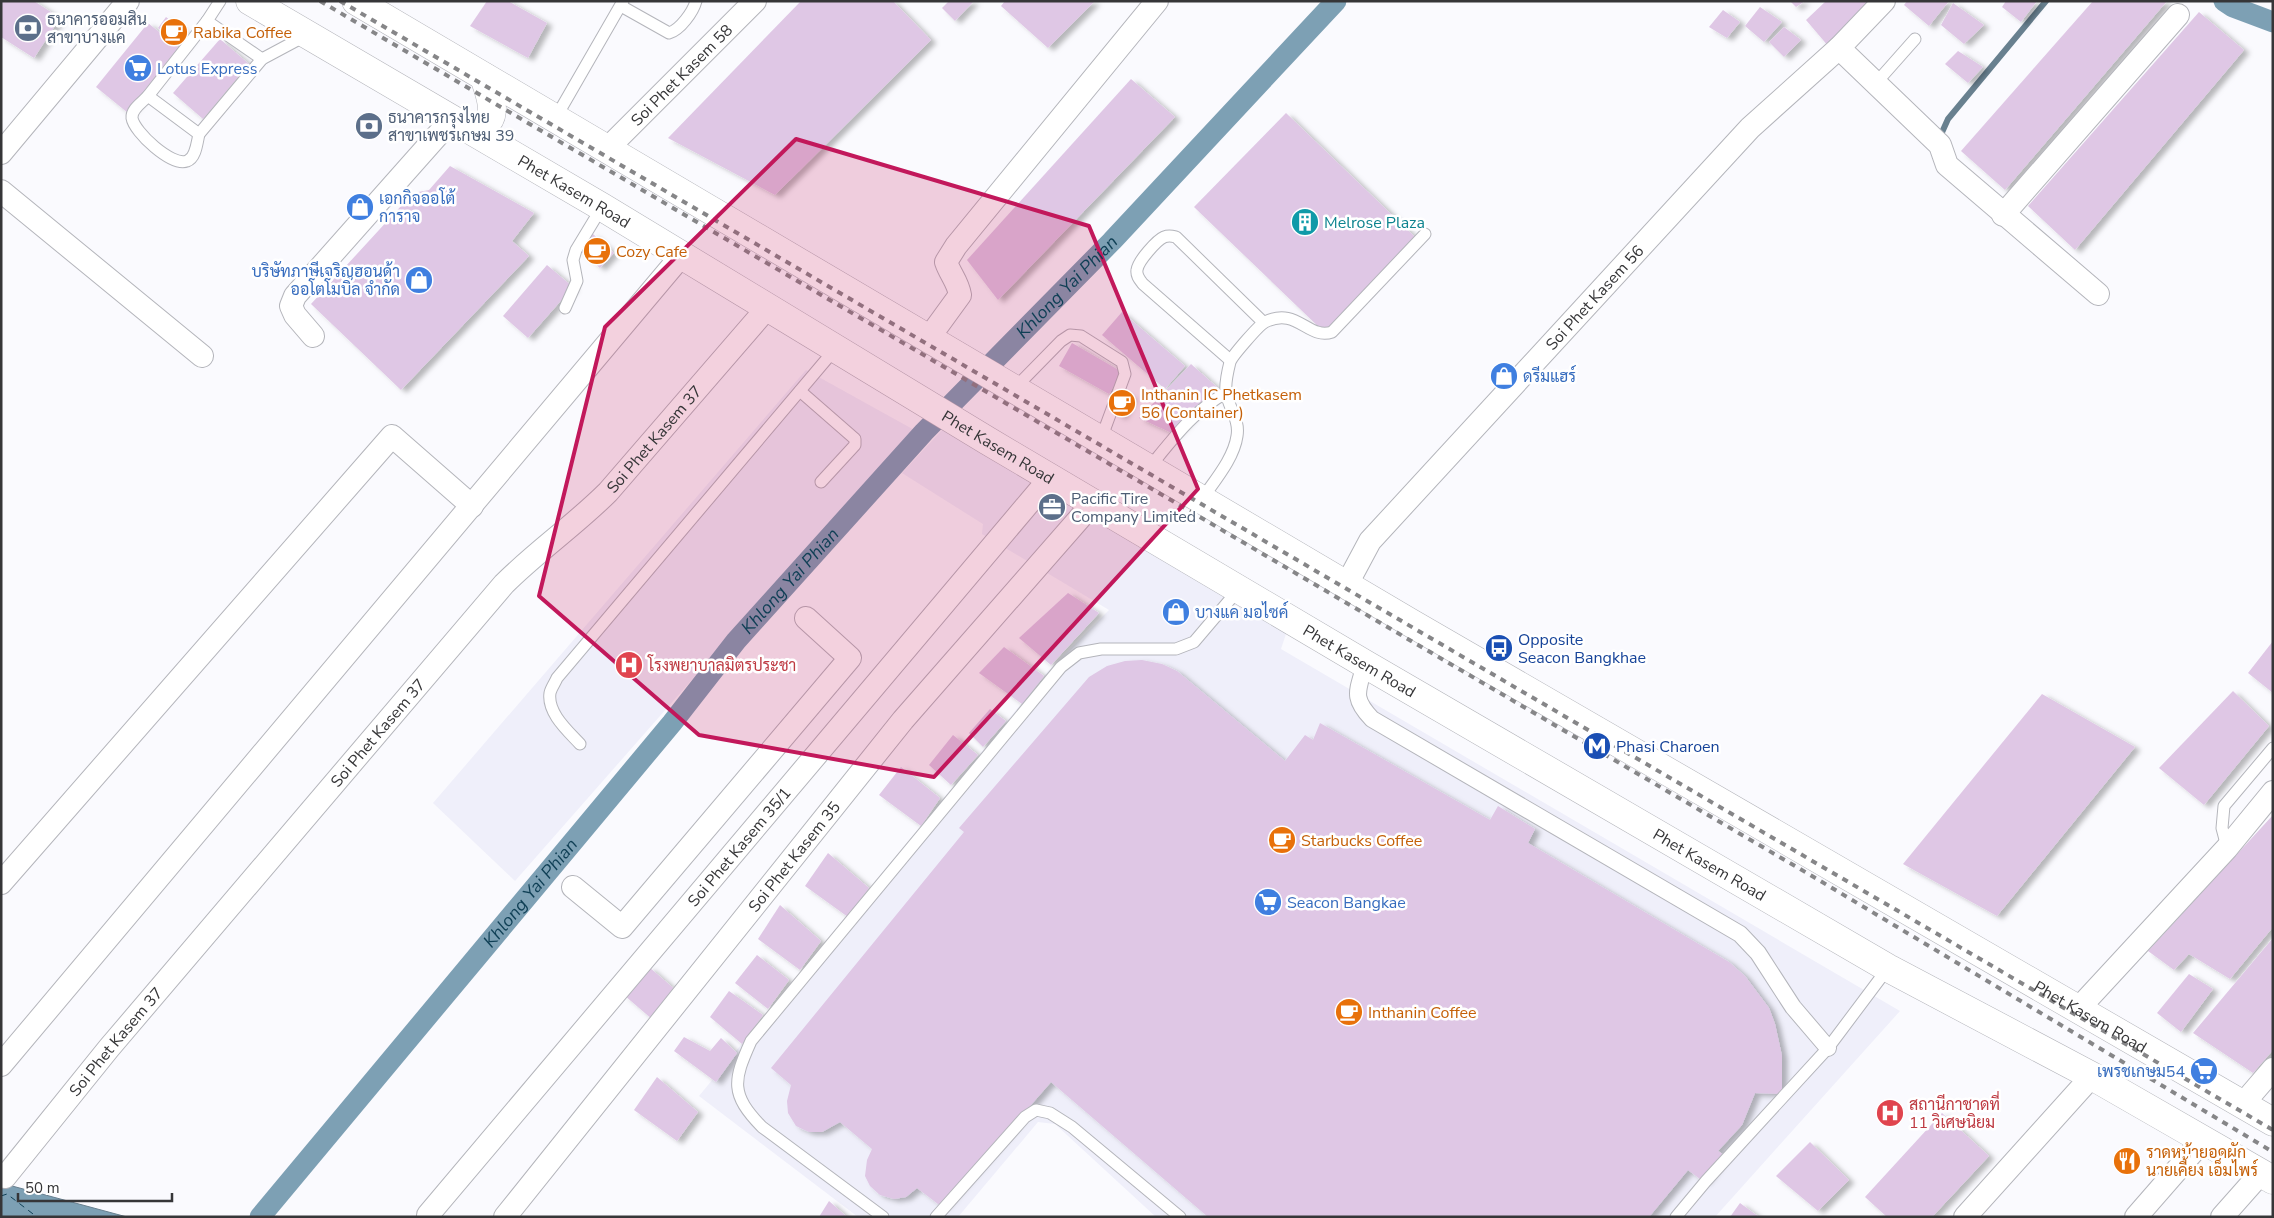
<svg xmlns="http://www.w3.org/2000/svg" width="2274" height="1218" viewBox="0 0 2274 1218" font-family="'Nunito Sans',Sarabun,sans-serif">
<style>
.built{fill:#efeffa}
.water{fill:#7da0b4;stroke:#68808f}
.lines{fill:none;stroke-linecap:round;stroke-linejoin:round}
.stream{stroke:#68808f;stroke-width:6}
.canal{stroke:#7da0b4;stroke-width:21}
.ferry{stroke:#0f3f55;stroke-width:1;stroke-dasharray:6 5;stroke-linecap:butt}
.building{fill:#dfc7e5;filter:url(#shadow)}
.service-casing{stroke:#b4b5bb;stroke-width:13}
.pedestrian-casing{stroke:#b4b5bb;stroke-width:18}
.minor-casing{stroke:#b4b5bb;stroke-width:24}
.primary-casing{stroke:#b4b5bb;stroke-width:29}
.service{stroke:#fff;stroke-width:11}
.pedestrian{stroke:#fff;stroke-width:16}
.minor{stroke:#fff;stroke-width:22}
.primary{stroke:#fff;stroke-width:28}
.rail{stroke:#868688;stroke-width:4;stroke-dasharray:6 6;stroke-linecap:butt}
.marked{fill:#c2185b;fill-opacity:0.2;stroke:#c2185b;stroke-width:4;stroke-linejoin:round}
.labels{text-anchor:middle;stroke-width:5;stroke-linejoin:round;paint-order:stroke}
.service-label{font-size:16px;fill:#4e5e75;stroke:#fff;text-anchor:start}
.food-label{font-size:16px;fill:#c56008;stroke:#fff;text-anchor:start}
.shop-label{font-size:16px;fill:#366cbe;stroke:#fff;text-anchor:start}
.street-label{font-size:16px;fill:#363638;stroke:#fff}
.culture-label{font-size:16px;fill:#0d838f;stroke:#fff;text-anchor:start}
.transit-label{font-size:16px;fill:#164399;stroke:#fff;text-anchor:start}
.health-label{font-size:16px;fill:#be3a42;stroke:#fff;text-anchor:start}
.water-label{font-size:18px;font-style:italic;fill:#0f3f55;stroke:#fff}
</style>
<defs>
<filter id="shadow"><feDropShadow dx="5.5" dy="3" stdDeviation="2.5" flood-color="#0004"/></filter>
</defs>
<rect width="100%" height="100%" fill="#fafafe"/>
<g class="built">
<polygon points="806,370 916,431 826,527 515,881 433,803"/>
<polygon points="944,428 1288,628 1281,649 1900,1011 1715,1217 1156,1217 1055,1124 1038,1122 958,1217 858,1217 699,1096 1048,671 1109,610 982,534 983,524 902,473"/>
</g>
<polygon class="water" points="1,1183 127,1217 1,1217"/>
<g class="lines">
<polyline class="stream" points="1939,139 1948,119 2046,1"/>
<g class="canal">
<polyline points="2224,1 2233,7 2273,22"/>
<path id="s1" d="M260 1217 672 723 736 641 924 432 1112 241 1336 1"/>
</g>
<polyline class="ferry" points="1,1196 7,1194 37,1217"/>
</g>
<g class="building">
<polygon points="1,1 34,1 60,18 34,58 1,37"/>
<polygon points="487,1 508,1 547,23 528,58 470,26"/>
<polygon points="801,1 893,1 931,40 775,195 668,138"/>
<polygon points="949,1 974,1 955,21 942,8"/>
<polygon points="1005,1 1095,1 1048,48 1001,6"/>
<polygon points="1790,1 1805,1 1796,7"/>
<polygon points="1826,1 1875,1 1829,47 1806,20"/>
<polygon points="1907,1 1949,1 1929,26 1904,5"/>
<polygon points="2006,1 2037,1 2021,22 2002,7"/>
<polygon points="2093,1 2167,1 2005,190 1961,151"/>
<polygon points="1953,3 1984,25 1964,44 1941,25"/>
<polygon points="1760,7 1782,22 1764,42 1745,26"/>
<polygon points="1723,10 1740,22 1727,38 1709,27"/>
<polygon points="2199,12 2244,50 2075,250 2028,206"/>
<polygon points="166,17 191,36 182,47 158,28"/>
<polygon points="148,23 180,49 128,113 96,87"/>
<polygon points="1784,27 1801,40 1784,57 1769,42"/>
<polygon points="220,39 249,64 203,119 173,93"/>
<polygon points="1958,51 1983,67 1968,83 1945,64"/>
<polygon points="1131,79 1175,117 998,300 967,260"/>
<polygon points="1286,113 1415,237 1324,332 1194,207"/>
<polygon points="450,166 534,213 512,241 529,256 401,390 311,304 413,193 429,190"/>
<polygon points="593,234 614,253 600,268 579,250"/>
<polygon points="547,265 573,287 528,338 503,316"/>
<polygon points="1122,312 1185,366 1165,389 1102,335"/>
<polygon points="1072,343 1122,372 1109,394 1059,366"/>
<polygon points="1191,364 1218,388 1174,434 1139,418"/>
<polygon points="1121,391 1132,397 1121,417 1112,410"/>
<polygon points="1068,593 1099,613 1051,665 1019,638"/>
<polygon points="2273,641 2273,693 2248,673"/>
<polygon points="1004,647 1044,676 1022,704 979,673"/>
<polygon points="1142,660 1162,664 1177,671 1285,761 1305,735 1313,740 1320,723 1490,820 1498,806 1535,829 1528,843 1729,962 1745,976 1769,1008 1775,1024 1782,1056 1782,1094 1755,1093 1742,1125 1718,1151 1724,1155 1704,1182 1688,1170 1649,1217 1208,1217 1051,1082 942,1207 917,1188 906,1197 894,1199 880,1195 870,1186 865,1176 867,1160 872,1149 840,1122 822,1132 809,1132 796,1126 788,1113 787,1101 791,1085 771,1068 964,832 959,828 1089,677 1107,666 1125,661"/>
<polygon points="2233,691 2269,726 2204,805 2159,768"/>
<polygon points="2042,694 2135,747 1997,916 1903,864"/>
<polygon points="990,709 1006,721 983,747 969,733"/>
<polygon points="953,735 978,755 951,785 929,765"/>
<polygon points="901,767 940,798 921,826 879,795"/>
<polygon points="2273,815 2273,927 2230,979 2189,954 2174,970 2148,951"/>
<polygon points="828,853 869,888 848,917 805,886"/>
<polygon points="780,905 821,941 800,970 758,939"/>
<polygon points="2273,938 2273,1050 2253,1073 2193,1033"/>
<polygon points="757,955 789,980 768,1009 735,983"/>
<polygon points="649,967 678,992 653,1020 624,995"/>
<polygon points="2189,974 2213,989 2181,1032 2157,1013"/>
<polygon points="729,991 763,1015 742,1044 710,1017"/>
<polygon points="684,1037 710,1051 721,1038 737,1053 716,1082 674,1051"/>
<polygon points="657,1077 698,1112 677,1141 634,1110"/>
<polygon points="1942,1113 1989,1156 1932,1217 1887,1217 1865,1197"/>
<polygon points="1810,1142 1849,1180 1818,1211 1776,1176"/>
<polygon points="829,1201 847,1217 819,1217"/>
<polygon points="1740,1203 1759,1217 1730,1217"/>
</g>
<g class="lines">
<defs>
<g id="service">
<polyline points="220,1 207,21 148,96 199,134 262,59 305,36"/>
<path d="M621 6 669 33C680 30 693 12 696 1"/>
<polyline points="207,21 262,59"/>
<polyline points="1876,83 1915,39"/>
<path d="M148 96C143 102 131 109 132 118 134 132 172 167 187 161 196 158 197 142 199 134"/>
<polyline points="555,119 623,1"/>
<polyline points="565,308 577,281 573,260 576,250 602,207"/>
<path d="M1230 360 1143 284C1140 280 1136 276 1137 270 1138 261 1157 240 1164 237 1169 235 1172 236 1176 237L1263 322"/>
<polyline points="1014,389 1061,341 1070,335 1081,336 1122,362 1125,374 1101,439"/>
<polyline points="800,391 855,439 855,445 821,482"/>
<path d="M1149 468C1172 440 1194 410 1226 393"/>
<path d="M1202 499C1215 480 1234 458 1237 436 1240 419 1228 407 1226 392 1225 384 1228 370 1230 362 1232 356 1259 325 1265 322 1297 306 1308 340 1332 332L1425 234"/>
<path d="M580 744C568 731 547 713 550 693 551 688 555 683 557 678L836 348"/>
<polyline points="2227,847 2222,828 2224,806 2273,748"/>
<path d="M883 1217 762 1127C730 1094 733 1081 751 1041L1061 667 1079 653 1101 649H1176L1194 642 1239 589"/>
<polyline points="936,1217 1025,1117 1036,1110 1050,1113 1072,1127 1180,1217"/>
<polyline points="1676,1217 1706,1181 1828,1048 1888,968"/>
</g>
<path id="pedestrian" d="M1365 664C1358 691 1351 697 1372 719L1740 934 1758 953 1793 1007 1828 1048"/>
<g id="minor">
<polyline points="1839,48 1940,145 1947,165 2098,294"/>
<path id="s2" d="M607 149 755 1"/>
<polyline points="1,153 128,1"/>
<polyline points="1,191 202,356"/>
<polyline points="2003,215 2178,15"/>
<polyline points="313,336 295,315 291,306 295,296 452,119"/>
<path d="M928 339 960 295C958 282 950 274 946 262L956 246 1157 1"/>
<path id="s3" d="M1347 584 1370 541 1750 128 1839 48 1884 1"/>
<polyline points="1,883 392,436 472,506"/>
<polyline points="573,887 622,927 850,658 806,618"/>
<polyline points="2079,1008 2227,848 2273,792"/>
<polyline points="1,1065 682,255"/>
<polyline points="2242,1105 2273,1069"/>
<path id="s4" d="M5 1177 109 1048 504 584C537 551 575 525 608 492L768 307"/>
<path id="s5" d="M428 1215 1050 478"/>
<path id="s6" d="M505 1217 903 720 1093 503"/>
<polyline points="1965,1217 2092,1076"/>
<polyline points="2136,1217 2204,1139"/>
<polyline points="2222,1217 2261,1173"/>
</g>
<g id="primary">
<path id="s7" d="M250 1 602 207 988 441 1365 664 1888 968 2092 1076 2273 1180"/>
<path id="s8" d="M356 1 1411 623 2273 1122"/>
<path d="M466 127C503 130 492 99 484 77"/>
</g>
</defs>
<use href="#service" class="service-casing"/>
<use href="#pedestrian" class="pedestrian-casing"/>
<use href="#minor" class="minor-casing"/>
<use href="#primary" class="primary-casing"/>
<use href="#service" class="service"/>
<use href="#pedestrian" class="pedestrian"/>
<use href="#minor" class="minor"/>
<use href="#primary" class="primary"/>
<g class="rail">
<polyline points="320,1 1812,876 2273,1152"/>
<polyline points="340,1 2273,1130"/>
</g>
</g>
<path class="marked" d="M796 139 1089 226 1198 489 934 777 699 735 539 596 605 327Z"/>
<defs>
<symbol id="bank-disc" viewBox="-11 -11 22 22"><circle r="9.5" fill="#5c6f8a" stroke="#fff"/><path d="M-6-4H6V4H-6ZM0-2.3a2.3 2.3 0 1 0 0 4.6a2.3 2.3 0 1 0 0-4.6Z" fill="#fff"/></symbol>
<symbol id="cafe-disc" viewBox="-11 -11 22 22"><circle r="9.5" fill="#e8710a" stroke="#fff"/><path d="M-5.5-4.5H6V0H3Q3 3.5 0 3.5H-2.5Q-5.5 3.5-5.5 0ZM3-3.2v2h1.7v-2ZM-6 4.5H4V6H-6Z" fill="#fff"/></symbol>
<symbol id="supermarket-disc" viewBox="-11 -11 22 22"><circle r="9.5" fill="#3f7fe0" stroke="#fff"/><path d="M-6-5.5h2.5l.6 2H6L4.5 2H-2.5L-4.4-4H-6ZM-1.5 3.2a1.3 1.3 0 1 0 .1 0ZM3 3.2a1.3 1.3 0 1 0 .1 0Z" fill="#fff"/></symbol>
<symbol id="shop-disc" viewBox="-11 -11 22 22"><circle r="9.5" fill="#3f7fe0" stroke="#fff"/><path d="M-5-2.5h2.3a2.7 3.5 0 0 1 5.4 0H5L5.5 6h-11ZM-1.5-2.5h3a1.5 2.3 0 0 0-3 0Z" fill="#fff"/></symbol>
<symbol id="building-disc" viewBox="-11 -11 22 22"><circle r="9.5" fill="#0f9aa8" stroke="#fff"/><path d="M-4-6H4V6H1V3H-1V6H-4ZM-2.5-4.3h1.7v1.8h-1.7ZM.8-4.3h1.7v1.8H.8ZM-2.5-1h1.7V.8h-1.7ZM.8-1h1.7V.8H.8Z" fill="#fff"/></symbol>
<symbol id="office-disc" viewBox="-11 -11 22 22"><circle r="9.5" fill="#5c6f8a" stroke="#fff"/><path d="M-6-3h4V-5.5h4V-3h4V5H-6ZM-1-4.5V-3h2v-1.5ZM-6 0V1H6V0Z" fill="#fff"/></symbol>
<symbol id="bus-disc" viewBox="-11 -11 22 22"><circle r="9.5" fill="#1a4fb4" stroke="#fff"/><path d="M-5-6H5V4H4V6H2V4H-2V6H-4V4H-5ZM-3.5-4V0h7V-4ZM-3.5 1.2v1.5H-2V1.2ZM2 1.2v1.5H3.5V1.2Z" fill="#fff"/></symbol>
<symbol id="hospital-disc" viewBox="-11 -11 22 22"><circle r="9.5" fill="#e0444e" stroke="#fff"/><path d="M-5-5h3v3.5h4V-5h3V5h-3V1.5h-4V5h-3Z" fill="#fff"/></symbol>
<symbol id="metro-disc" viewBox="-11 -11 22 22"><circle r="9.5" fill="#1a4fb4" stroke="#fff"/><path d="M-5.5 5V-5H-3L0 0L3-5H5.5V5H3V-.5L0 4L-3-.5V5Z" fill="#fff"/></symbol>
<symbol id="restaurant-disc" viewBox="-11 -11 22 22"><circle r="9.5" fill="#e8710a" stroke="#fff"/><path d="M-5-6h1v4h1v-4h1v4h1v-4h1v5L-1.5 .5V6h-2V.5L-5-1ZM5-6V6H3V1.5H1.5Q1.5-4 5-6Z" fill="#fff"/></symbol>
</defs>
<g fill-rule="evenodd">
<use href="#bank-disc" x="12" y="12" width="32" height="32"/>
<use href="#cafe-disc" x="158" y="16" width="32" height="32"/>
<use href="#supermarket-disc" x="122" y="52" width="32" height="32"/>
<use href="#bank-disc" x="353" y="110" width="32" height="32"/>
<use href="#shop-disc" x="344" y="191" width="32" height="32"/>
<use href="#building-disc" x="1289" y="206" width="32" height="32"/>
<use href="#cafe-disc" x="581" y="235" width="32" height="32"/>
<use href="#shop-disc" x="403" y="264" width="32" height="32"/>
<use href="#shop-disc" x="1488" y="360" width="32" height="32"/>
<use href="#cafe-disc" x="1106" y="387" width="32" height="32"/>
<use href="#office-disc" x="1036" y="491" width="32" height="32"/>
<use href="#shop-disc" x="1160" y="596" width="32" height="32"/>
<use href="#bus-disc" x="1483" y="632" width="32" height="32"/>
<use href="#hospital-disc" x="613" y="649" width="32" height="32"/>
<use href="#metro-disc" x="1581" y="730" width="32" height="32"/>
<use href="#cafe-disc" x="1266" y="824" width="32" height="32"/>
<use href="#supermarket-disc" x="1252" y="886" width="32" height="32"/>
<use href="#cafe-disc" x="1333" y="996" width="32" height="32"/>
<use href="#supermarket-disc" x="2188" y="1055" width="32" height="32"/>
<use href="#hospital-disc" x="1874" y="1097" width="32" height="32"/>
<use href="#restaurant-disc" x="2111" y="1145" width="32" height="32"/>
</g>
<g class="labels">
<g class="service-label">
<text x="47" y="25">ธนาคารออมสิน<tspan x="47" dy="18">สาขาบางแค</tspan></text>
<text x="388" y="123">ธนาคารกรุงไทย<tspan x="388" dy="18">สาขาเพชรเกษม 39</tspan></text>
<text x="1071" y="504">Pacific Tire<tspan x="1071" dy="18">Company Limited</tspan></text>
</g>
<g class="food-label">
<text x="193" y="38">Rabika Coffee</text>
<text x="616" y="257">Cozy Cafe</text>
<text x="1141" y="400">Inthanin IC Phetkasem<tspan x="1141" dy="18">56 (Container)</tspan></text>
<text x="1301" y="846">Starbucks Coffee</text>
<text x="1368" y="1018">Inthanin Coffee</text>
<text x="2146" y="1158">ราดหน้ายอดผัก<tspan x="2146" dy="18">นายเคี้ยง เอ็มไพร์</tspan></text>
</g>
<g class="shop-label">
<text x="157" y="74">Lotus Express</text>
<text x="379" y="204">เอกกิจออโต้<tspan x="379" dy="18">การาจ</tspan></text>
<text x="400" y="277" text-anchor="end">บริษัทภาษีเจริญฮอนด้า<tspan x="400" dy="18">ออโตโมบิล จำกัด</tspan></text>
<text x="1523" y="382">ดรีมแฮร์</text>
<text x="1195" y="618">บางแค มอไซค์</text>
<text x="1287" y="908">Seacon Bangkae</text>
<text x="2185" y="1077" text-anchor="end">เพรชเกษม54</text>
</g>
<g class="street-label">
<text dy="6" stroke="none"><textPath href="#s2" startOffset="105">Soi Phet Kasem 58</textPath></text>
<text dy="6" stroke="none"><textPath href="#s7" startOffset="376">Phet Kasem Road</textPath></text>
<text dy="6" stroke="none"><textPath href="#s3" startOffset="380">Soi Phet Kasem 56</textPath></text>
<text dy="6" stroke="none"><textPath href="#s4" startOffset="984">Soi Phet Kasem 37</textPath></text>
<text dy="6" stroke="none"><textPath href="#s7" startOffset="871">Phet Kasem Road</textPath></text>
<text dy="6" stroke="none"><textPath href="#s7" startOffset="1291">Phet Kasem Road</textPath></text>
<text dy="6" stroke="none"><textPath href="#s4" startOffset="580">Soi Phet Kasem 37</textPath></text>
<text dy="6" stroke="none"><textPath href="#s5" startOffset="482">Soi Phet Kasem 35/1</textPath></text>
<text dy="6" stroke="none"><textPath href="#s6" startOffset="462">Soi Phet Kasem 35</textPath></text>
<text dy="6" stroke="none"><textPath href="#s7" startOffset="1696">Phet Kasem Road</textPath></text>
<text dy="6" stroke="none"><textPath href="#s8" startOffset="2010">Phet Kasem Road</textPath></text>
<text dy="6" stroke="none"><textPath href="#s4" startOffset="175">Soi Phet Kasem 37</textPath></text>
</g>
<g class="culture-label">
<text x="1324" y="228">Melrose Plaza</text>
</g>
<g class="transit-label">
<text x="1518" y="645">Opposite<tspan x="1518" dy="18">Seacon Bangkhae</tspan></text>
<text x="1616" y="752">Phasi Charoen</text>
</g>
<g class="health-label">
<text x="648" y="671">โรงพยาบาลมิตรประชา</text>
<text x="1909" y="1110">สถานีกาชาดที่<tspan x="1909" dy="18">11 วิเศษนิยม</tspan></text>
</g>
<g class="water-label">
<text dy="6" stroke="none"><textPath href="#s1" startOffset="1232">Khlong Yai Phian</textPath></text>
<text dy="6" stroke="none"><textPath href="#s1" startOffset="828">Khlong Yai Phian</textPath></text>
<text dy="6" stroke="none"><textPath href="#s1" startOffset="422">Khlong Yai Phian</textPath></text>
</g>
</g>
<rect width="2274" height="1218" fill="none" stroke="#363638" stroke-width="5"/>
<path d="M18 1193v8h154v-8" fill="none" stroke="#363638" stroke-width="2.5"/>
<text x="25" y="1193" font-size="15" fill="#363638" stroke="#ffffff" stroke-width="4" paint-order="stroke">50 m</text>
</svg>
